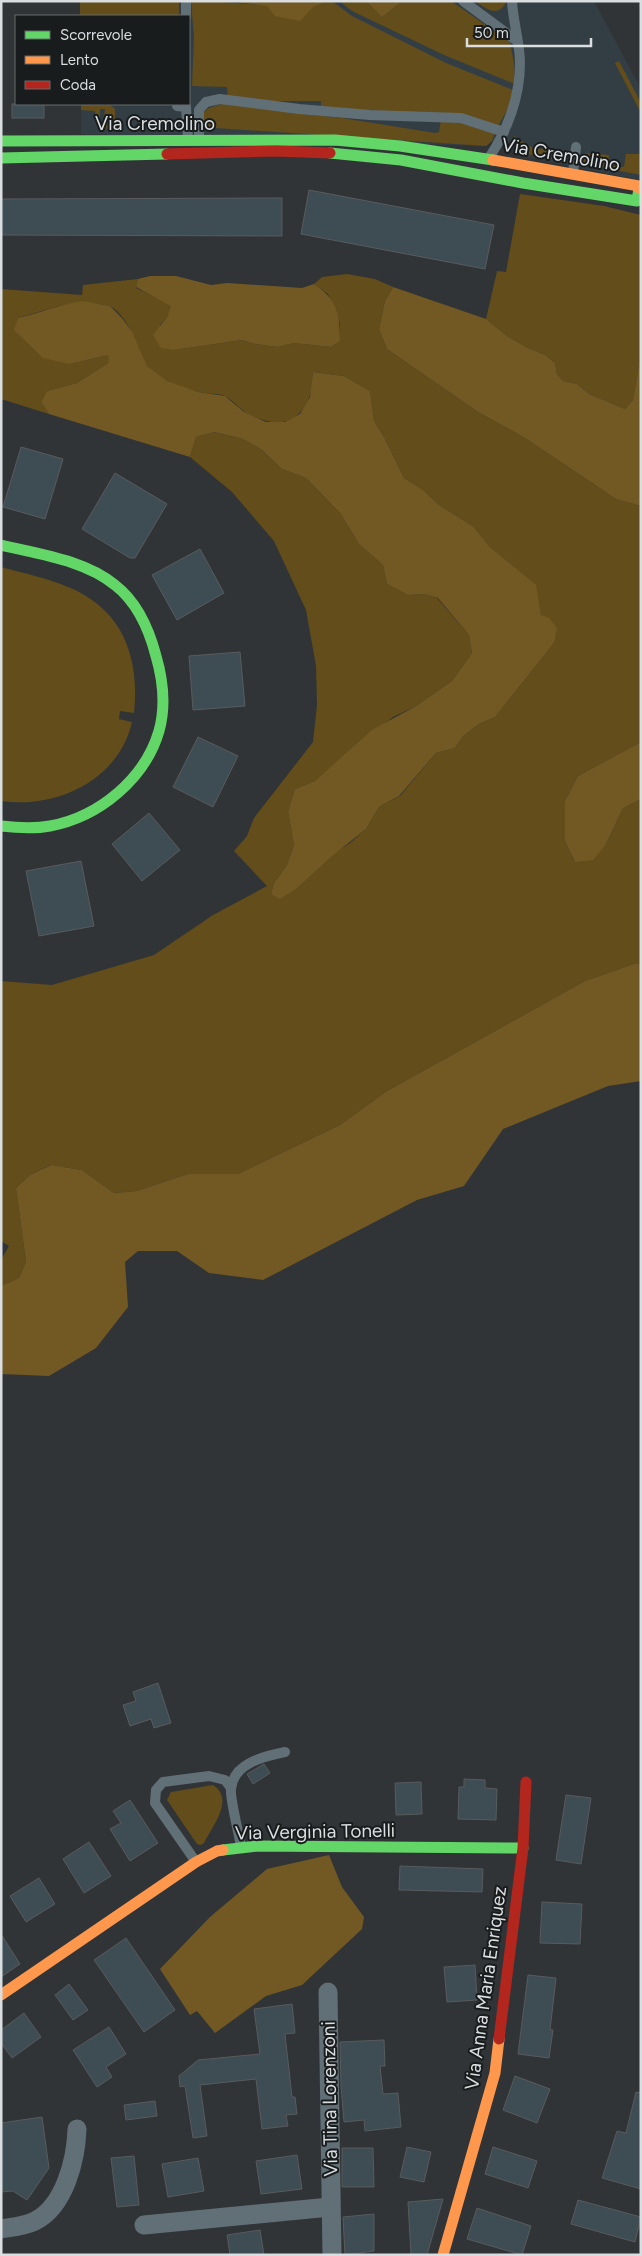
<svg xmlns="http://www.w3.org/2000/svg" width="642" height="2256" viewBox="0 0 642 2256" font-family="Figtree,sans-serif">
<style>
.built{fill:#333e44}
.green{fill:#634d1a}
.forest{fill:#725924}
.building{fill:#3e4c53;stroke:#595b5d}
.lines{fill:none;stroke-linecap:round;stroke-linejoin:round}
.lane{stroke:#616f77;stroke-width:10}
.street{stroke:#616f77;stroke-width:19}
.fast{stroke:#63d668;stroke-width:11}
.slow{stroke:#ff974d;stroke-width:11}
.jam{stroke:#b3261e;stroke-width:11}
.labels{text-anchor:middle;stroke-width:4;stroke-linejoin:round;paint-order:stroke}
.street-label{font-size:19px;fill:#dadee0;stroke:#191c1d}
</style>
<rect width="100%" height="100%" fill="#313436"/>
<polygon class="built" points="80,1 594,1 641,89 641,180 520,156 508,142 492,141 486,146 81,134 81,104 189,104 189,16 80,16"/>
<g class="green">
<rect x="80" y="1" width="99" height="15"/>
<path d="M191 1C231 1 270 7 309 7 317 7 324 1 332 1L352 16 446 63 513 90 510 105 497 128 439 115 321 107V101H267L228 97 227 87 192 86 194 37Z"/>
<polygon points="339,1 366,1 382,17 402,1 451,1 510,42 514,64 515,84 444,55 352,11"/>
<path d="M475 1H507C498 18 488 10 475 1Z"/>
<polygon points="619,61 641,103 641,113 615,63"/>
<polygon points="228,102 294,113 342,118 435,133 439,132 441,119 464,121 495,133 492,141 486,146 201,127 202,114 209,108"/>
<polygon points="81,104 110,105 115,109 115,130 103,128 105,109 100,109 100,120 96,119 95,111 81,110"/>
<polygon points="514,136 533,148 564,151 563,161 522,153 512,142"/>
<polygon points="585,153 609,155 608,165 624,167 626,154 641,154 641,175 583,164"/>
<polygon points="520,194 604,206 641,215 641,353 633,400 625,409 589,394 577,384 563,381 557,374 555,363 545,355 526,347 507,336 486,319 497,271 506,272"/>
<path d="M347 274 375 279 393 287 385 301 379 329 387 349 478 412 525 438 616 499 641 506V742L578 776 565 801V841L575 862 606 844 623 808 641 799V964H634L585 981 387 1091 340 1125 238 1174H188L137 1191 114 1193 82 1170 50 1165 30 1175 16 1188 26 1262 19 1278 1 1286V1260L9 1246 1 1241V981L52 985 154 955 213 915 267 886 234 851 247 836 254 818 313 742 317 705 316 666 306 610 274 541 232 492 190 457 196 437 213 432 243 439 262 450 282 469 306 478 340 513 359 544 383 565 387 584 408 595 424 594 437 598 469 635 472 653 452 681 416 706 393 717 315 781 295 789 288 811 294 845 287 865 274 883 271 894 350 843 366 829 379 807 400 796 436 753 455 748 463 736 479 724 495 717 554 643 541 615 535 585 489 546 474 527 439 505 423 490 404 478 384 437 374 421 370 391 344 376 313 372C312 380 312 391 309 398 296 429 271 426 246 413 239 408 233 400 225 396 218 393 207 394 199 392 182 389 160 380 148 367 135 352 133 319 110 306 107 305 102 305 99 304 69 299 46 311 18 318L15 330 70 364 108 355 110 363 77 383 47 391 41 402 49 414 1 399V289L82 295 83 285 138 279 136 288 172 305 167 317 160 325 174 350 242 340 255 344 278 347 294 343 331 347 340 341V324L336 311 328 294 314 284 322 277Z"/>
<path d="M1 567C23 573 47 578 68 587 123 609 140 658 134 713L120 711 119 719 132 722C119 780 57 809 1 801Z"/>
<path d="M213 1785C235 1799 213 1825 204 1843L201 1845 197 1844 167 1800 171 1792Z"/>
</g>
<g class="forest">
<polygon points="229,1 328,1 313,7 300,21 275,16 267,6"/>
<polygon points="366,1 402,1 382,17"/>
<path d="M150 276H176L211 285 227 283 302 288 314 284C337 299 340 314 340 341L331 347 294 343 278 347 255 344 242 340 174 350 161 348 153 335 167 317 171 306 136 287 138 279Z"/>
<polygon points="393,287 486,319 507,336 526,347 545,355 555,363 557,374 563,381 577,384 589,394 625,409 633,400 641,353 641,506 616,499 525,438 478,412 387,349 379,329 385,301"/>
<path d="M83 301 110 306 122 318 132 332 147 366 167 381 198 392 225 396 244 412 266 422H285L300 414 310 397 313 372 344 376 370 391 374 421 384 437 404 478 423 490 439 505 474 527 489 546 536 585 541 615 549 618 557 628 554 643 495 717 479 724 463 736 455 748 436 753 399 796 379 807 366 829 332 856 297 888 280 899 271 894 274 883 287 865 294 845 288 811 295 789 315 781 372 730 416 706 452 681 472 653 469 635 438 598 424 594 408 595 387 584 383 565 359 544 340 513 306 478 282 469 262 450 243 439 214 432 196 437 190 457 49 414 41 402 47 391 77 383 109 363 108 355 70 364 43 358 14 330 18 318C40 313 60 304 83 301Z"/>
<polygon points="641,742 641,799 623,808 606,844 593,860 575,862 565,841 565,801 578,776"/>
<polygon points="634,964 641,964 641,1081 608,1086 503,1129 464,1186 417,1200 263,1280 209,1273 177,1251 138,1251 125,1262 128,1307 96,1348 49,1376 1,1374 1,1286 19,1278 26,1262 16,1188 30,1175 51,1165 82,1170 114,1193 137,1191 188,1174 238,1174 340,1125 387,1091 585,981"/>
<polygon points="329,1855 342,1887 364,1917 362,1929 302,1985 266,1996 215,2033 197,2011 190,2015 160,1969 210,1917 267,1869"/>
</g>
<g class="building">
<rect x="12" y="104" width="32" height="14"/>
<polygon points="309,190 494,225 485,269 301,234"/>
<polygon points="282,198 282,236 1,235 1,199"/>
<polygon points="21,447 63,459 45,519 3,507"/>
<polygon points="115,473 167,504 135,558 130,558 82,529"/>
<polygon points="200,549 224,593 177,620 152,575"/>
<polygon points="240,652 245,706 193,710 189,656"/>
<polygon points="198,737 238,756 213,807 173,787"/>
<polygon points="149,813 180,850 142,881 112,844"/>
<polygon points="81,861 94,926 39,936 26,871"/>
<polygon points="158,1683 171,1723 154,1728 151,1719 130,1726 123,1705 136,1701 133,1692"/>
<polygon points="264,1764 270,1773 253,1784 247,1774"/>
<polygon points="464,1779 485,1780 485,1788 497,1789 496,1820 458,1819 459,1787 464,1787"/>
<polygon points="421,1782 422,1814 396,1815 395,1783"/>
<polygon points="566,1795 591,1798 581,1864 556,1860"/>
<polygon points="130,1800 158,1843 130,1861 110,1829 121,1823 113,1811"/>
<polygon points="89,1842 111,1876 84,1893 63,1859"/>
<polygon points="400,1866 483,1869 482,1892 399,1890"/>
<polygon points="39,1878 55,1904 26,1922 10,1896"/>
<polygon points="542,1902 582,1904 580,1944 540,1943"/>
<polygon points="1,1934 20,1964 1,1977"/>
<polygon points="126,1938 175,2010 144,2032 94,1960"/>
<polygon points="475,1965 477,2000 447,2002 444,1967"/>
<polygon points="528,1975 556,1978 550,2030 553,2030 549,2058 518,2054"/>
<polygon points="69,1984 88,2010 73,2020 55,1995"/>
<polygon points="292,2004 295,2033 285,2034 292,2097 295,2097 297,2114 286,2115 288,2126 262,2129 256,2079 200,2085 207,2136 193,2138 185,2086 180,2087 179,2076 198,2060 260,2054 254,2009"/>
<polygon points="24,2013 41,2037 12,2058 1,2043 1,2030"/>
<polygon points="109,2027 126,2054 106,2067 112,2077 97,2087 73,2050"/>
<polygon points="384,2040 385,2066 380,2066 383,2094 398,2093 401,2127 365,2131 364,2120 344,2122 341,2086 340,2042"/>
<polygon points="515,2076 550,2089 537,2123 503,2110"/>
<polygon points="636,2092 641,2093 641,2189 602,2178 617,2131 626,2133"/>
<polygon points="155,2101 157,2116 126,2120 124,2105"/>
<polygon points="42,2117 49,2168 27,2200 13,2191 1,2192 1,2123"/>
<polygon points="407,2147 431,2152 424,2182 400,2177"/>
<polygon points="493,2147 537,2161 528,2188 485,2174"/>
<polygon points="342,2148 373,2148 374,2187 342,2187"/>
<polygon points="297,2155 302,2189 261,2194 256,2161"/>
<polygon points="134,2156 139,2205 117,2207 111,2158"/>
<polygon points="198,2158 204,2191 168,2197 162,2164"/>
<polygon points="443,2199 427,2255 411,2255 408,2202"/>
<polygon points="578,2200 641,2217 635,2242 571,2224"/>
<polygon points="477,2208 531,2226 522,2255 467,2239"/>
<polygon points="374,2214 374,2251 345,2255 343,2217"/>
<polygon points="260,2230 264,2255 230,2255 227,2235"/>
</g>
<g class="lines">
<g class="lane">
<polyline points="186,1 186,16"/>
<polyline points="463,1 517,41"/>
<polyline points="177,106 186,107 188,139"/>
<polyline points="199,139 199,110 206,102 220,99 299,109 370,115 461,118 504,132"/>
<path d="M489 158C507 131 520 97 520 63 520 43 513 22 512 1"/>
<polyline points="573,173 576,147"/>
<path d="M241 1847C239 1833 230 1800 231 1789 233 1763 265 1756 285 1752"/>
<polyline points="196,1862 155,1803 156,1790 163,1782 209,1776 225,1780 231,1788"/>
</g>
<g class="street">
<polyline points="328,1992 332,2255"/>
<polyline points="144,2225 330,2207"/>
<path d="M1 2229C13 2227 25 2226 35 2221 65 2206 76 2159 77 2129"/>
</g>
<g class="fast">
<polyline points="1,141 335,140 400,146 493,160"/>
<polyline points="330,153 401,160 523,183 637,201 639,188"/>
<polyline points="1,158 167,154"/>
<path d="M1 545C38 554 85 560 115 585 137 602 149 629 156 656 163 680 166 706 159 731 145 779 99 817 50 826 34 829 18 828 1 826"/>
<polyline points="223,1850 257,1846 523,1848"/>
</g>
<g class="slow">
<polyline points="493,160 639,186 639,188"/>
<polyline points="1,1995 196,1862 217,1851 223,1850"/>
<polyline points="443,2255 495,2073 499,2039"/>
</g>
<g class="jam">
<polyline points="167,154 276,151 330,153"/>
<polyline points="499,2039 523,1848 526,1782"/>
</g>
</g>
<g class="labels">
<g class="street-label">
<text x="155" y="130">Via Cremolino</text>
<text transform="translate(561 154) rotate(10)" y="7">Via Cremolino</text>
<text transform="translate(315 1831) rotate(-1)" y="7">Via Verginia Tonelli</text>
<text transform="translate(485 1988) rotate(-82)" y="7">Via Anna Maria Enriquez</text>
<text transform="translate(329 2099) rotate(-91)" y="7">Via Tina Lorenzoni</text>
</g>
</g>
<rect width="642" height="2256" fill="none" stroke="#dadee0" stroke-width="5"/>
<rect x="15" y="15" width="175" height="90" fill="#191c1d" stroke="#666a6b"/>
<rect x="25" y="31" width="25" height="8" fill="#63d668" stroke="#666a6b"/>
<text x="60" y="40" font-size="15" fill="#dadee0">Scorrevole</text>
<rect x="25" y="56" width="25" height="8" fill="#ff974d" stroke="#666a6b"/>
<text x="60" y="65" font-size="15" fill="#dadee0">Lento</text>
<rect x="25" y="81" width="25" height="8" fill="#b3261e" stroke="#666a6b"/>
<text x="60" y="90" font-size="15" fill="#dadee0">Coda</text>
<path d="M467 38v8h124v-8" fill="none" stroke="#dadee0" stroke-width="2.5"/>
<text x="474" y="38" font-size="15" fill="#dadee0" stroke="#191c1d" stroke-width="4" paint-order="stroke">50 m</text>
</svg>
